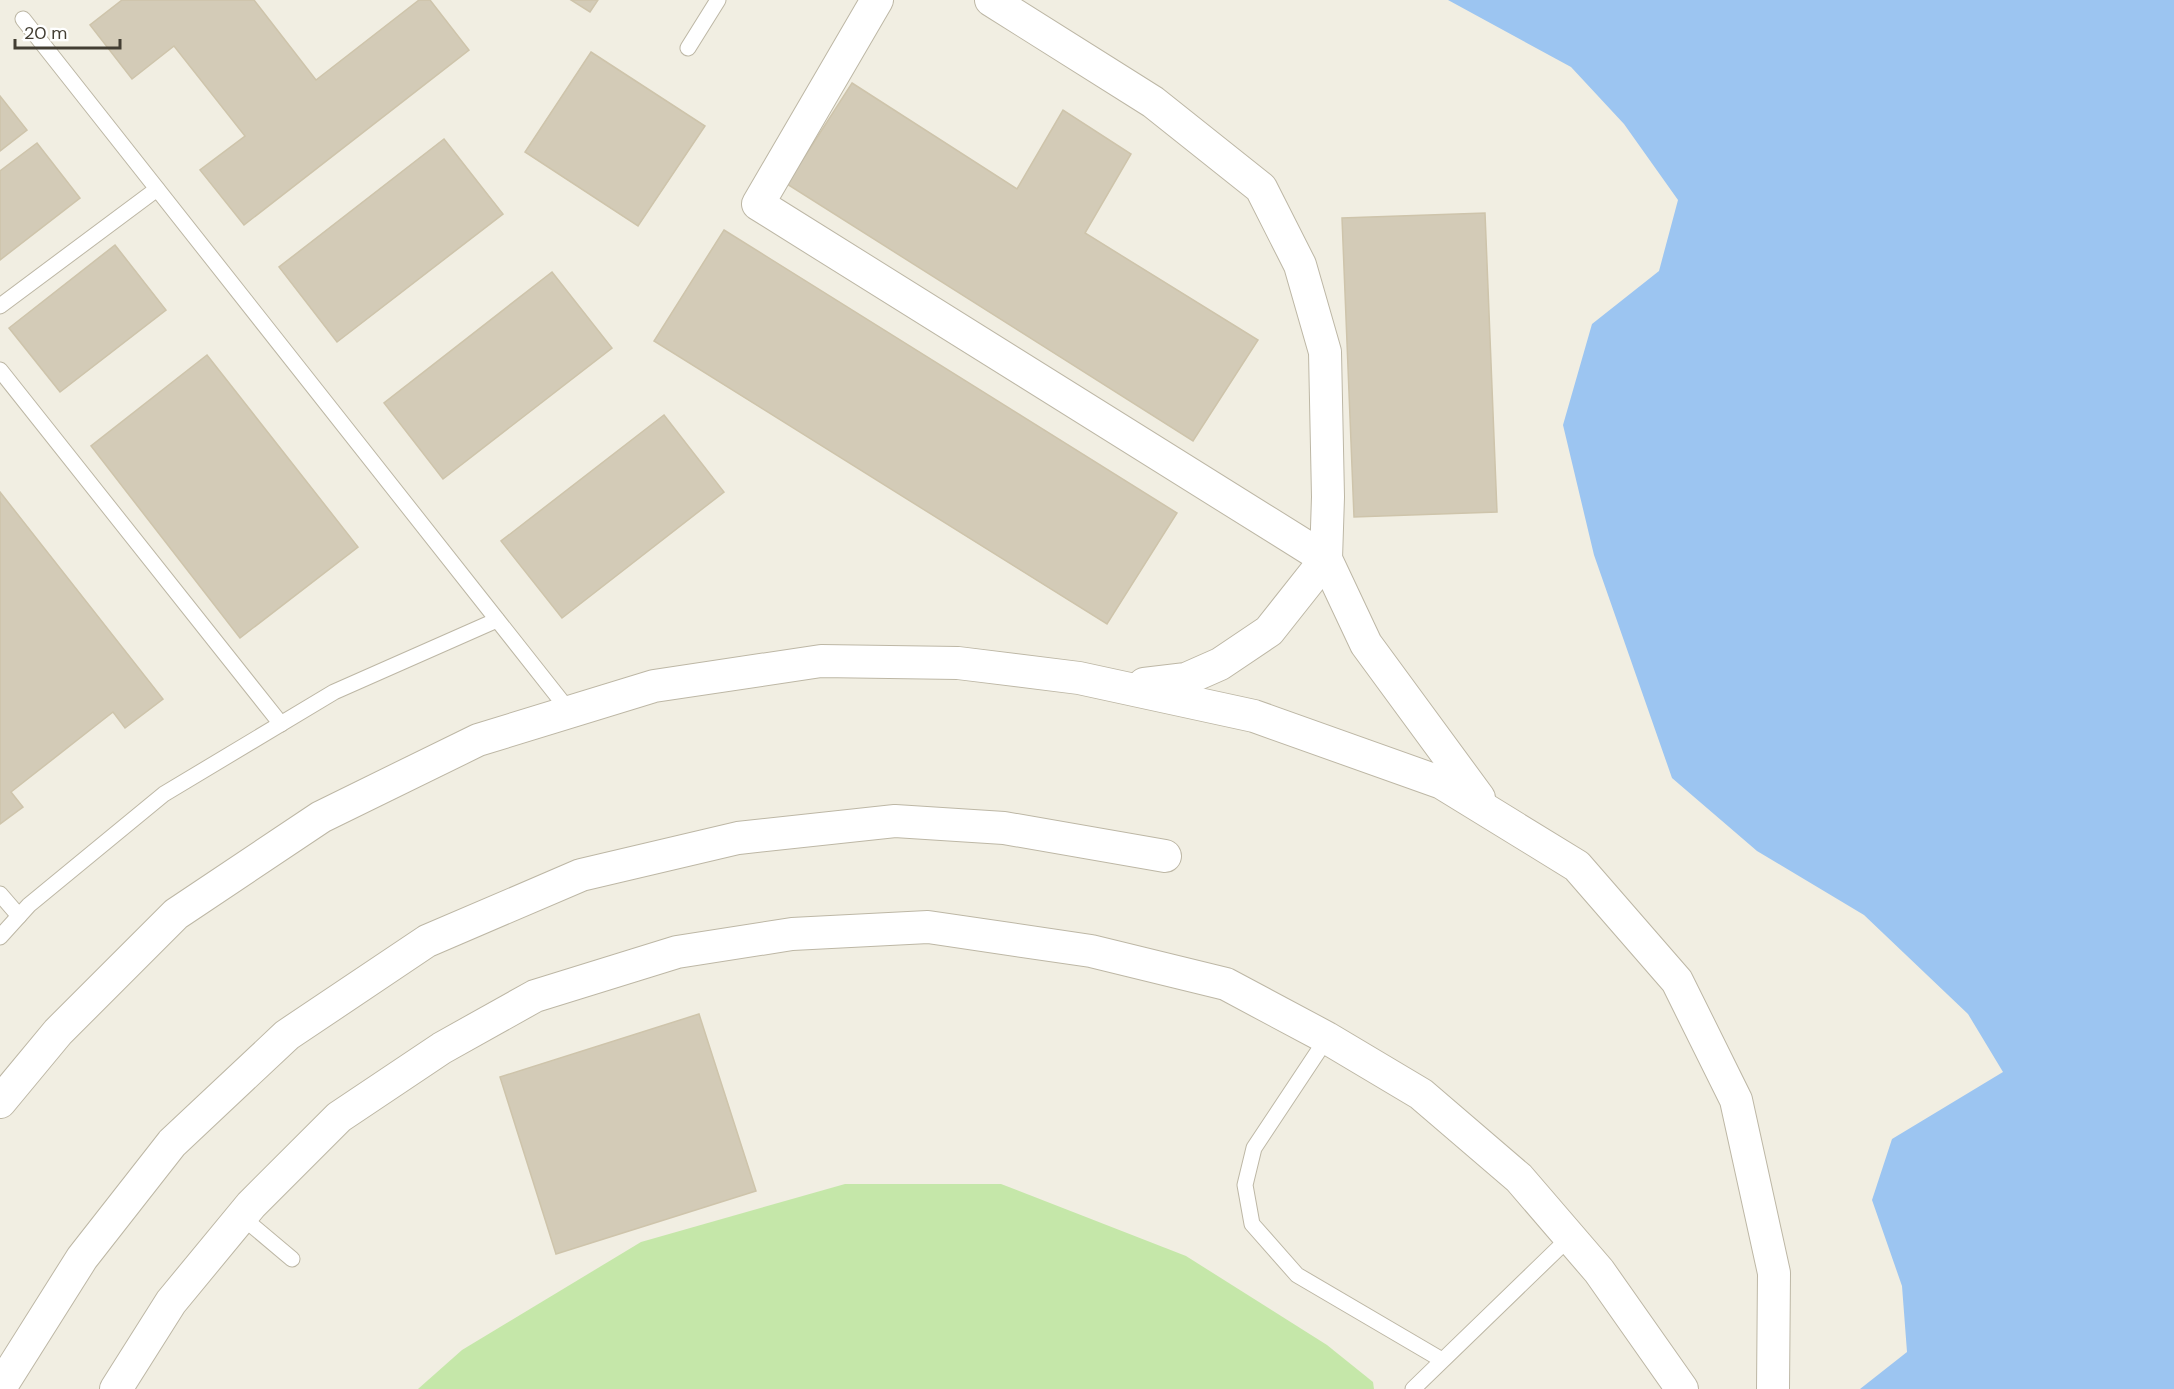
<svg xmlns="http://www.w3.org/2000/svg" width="2174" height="1389" viewBox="0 0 2174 1389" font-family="'DM Sans',sans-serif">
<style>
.green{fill:#c5e7a9}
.water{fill:#9cc5f1}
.building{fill:#d3cbb7;stroke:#cec4ab;stroke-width:1.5}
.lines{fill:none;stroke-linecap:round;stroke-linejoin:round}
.lane-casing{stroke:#bdb7a5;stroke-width:17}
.street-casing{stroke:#bdb7a5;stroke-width:34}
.lane{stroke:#fff;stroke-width:15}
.street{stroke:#fff;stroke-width:32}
</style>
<rect width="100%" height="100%" fill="#f1eee2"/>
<polygon class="green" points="845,1184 1001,1184 1186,1256 1327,1345 1373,1382 1374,1389 418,1389 462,1350 641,1242"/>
<polygon class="water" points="1448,0 2174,0 2174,1389 1860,1389 1907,1352 1902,1286 1872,1200 1892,1139 2003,1072 1968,1014 1864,915 1757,851 1672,778 1594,555 1563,425 1592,324 1659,271 1678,200 1624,124 1571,67"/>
<g class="building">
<polygon points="122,0 254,0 316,80 419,0 430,0 469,50 244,225 200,170 245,136 174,46 132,79 90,25"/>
<polygon points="571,0 598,0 590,12"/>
<polygon points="591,52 705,126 638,226 525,152"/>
<polygon points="852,83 1017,189 1063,110 1131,154 1085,233 1258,340 1193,441 787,184"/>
<polygon points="0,96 27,130 0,151"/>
<polygon points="444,139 503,214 337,342 279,267"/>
<polygon points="37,143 80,198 0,260 0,171"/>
<polygon points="1485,213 1497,512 1354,517 1342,218"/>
<polygon points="724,230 1177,513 1107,624 654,341"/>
<polygon points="115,245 166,310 60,392 9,328"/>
<polygon points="552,272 612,348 443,479 384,403"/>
<polygon points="207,355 358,547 240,638 91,446"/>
<polygon points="664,415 724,492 562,618 501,541"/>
<polygon points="0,492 163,699 125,728 113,712 11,792 23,807 0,824"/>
<polygon points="699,1014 756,1191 556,1254 500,1077"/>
</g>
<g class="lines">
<defs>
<g id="lane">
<polyline points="23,19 570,712"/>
<polyline points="688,48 718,0"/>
<polyline points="0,306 157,189"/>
<polyline points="0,370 281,724"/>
<polyline points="0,894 19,916"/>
<polyline points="0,937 29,905 164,794 334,692 497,620"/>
<polyline points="1327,1038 1254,1148 1245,1185 1252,1224 1297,1275 1442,1360"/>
<polyline points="242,1217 292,1259"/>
<polyline points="1413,1389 1570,1237"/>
</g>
<g id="street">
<polyline points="877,0 758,204 1326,559"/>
<polyline points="991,0 1153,102 1261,188 1300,265 1325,352 1328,497 1326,559 1366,644 1479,798"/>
<polyline points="1144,684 1186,679 1220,664 1269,631 1326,559"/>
<polyline points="0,1102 58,1032 176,914 321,817 478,740 654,686 821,661 958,663 1079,678 1254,716 1442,783 1577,866 1677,981 1736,1100 1774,1273 1773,1389"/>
<polyline points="0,1388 82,1258 172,1143 287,1035 427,941 581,875 738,838 895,821 1004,828 1165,856"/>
<polyline points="116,1389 171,1302 251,1205 339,1117 442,1048 535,996 677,952 792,934 928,927 1091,951 1226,984 1327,1038 1421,1094 1519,1178 1599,1271 1682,1389"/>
</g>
</defs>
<use href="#lane" class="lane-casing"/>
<use href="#street" class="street-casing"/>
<use href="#lane" class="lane"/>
<use href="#street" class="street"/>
</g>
<path d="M15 39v9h105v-9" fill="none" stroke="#433e33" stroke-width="3"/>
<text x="24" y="39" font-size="18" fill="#433e33" stroke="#ffffff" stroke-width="4.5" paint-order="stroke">20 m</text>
</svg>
